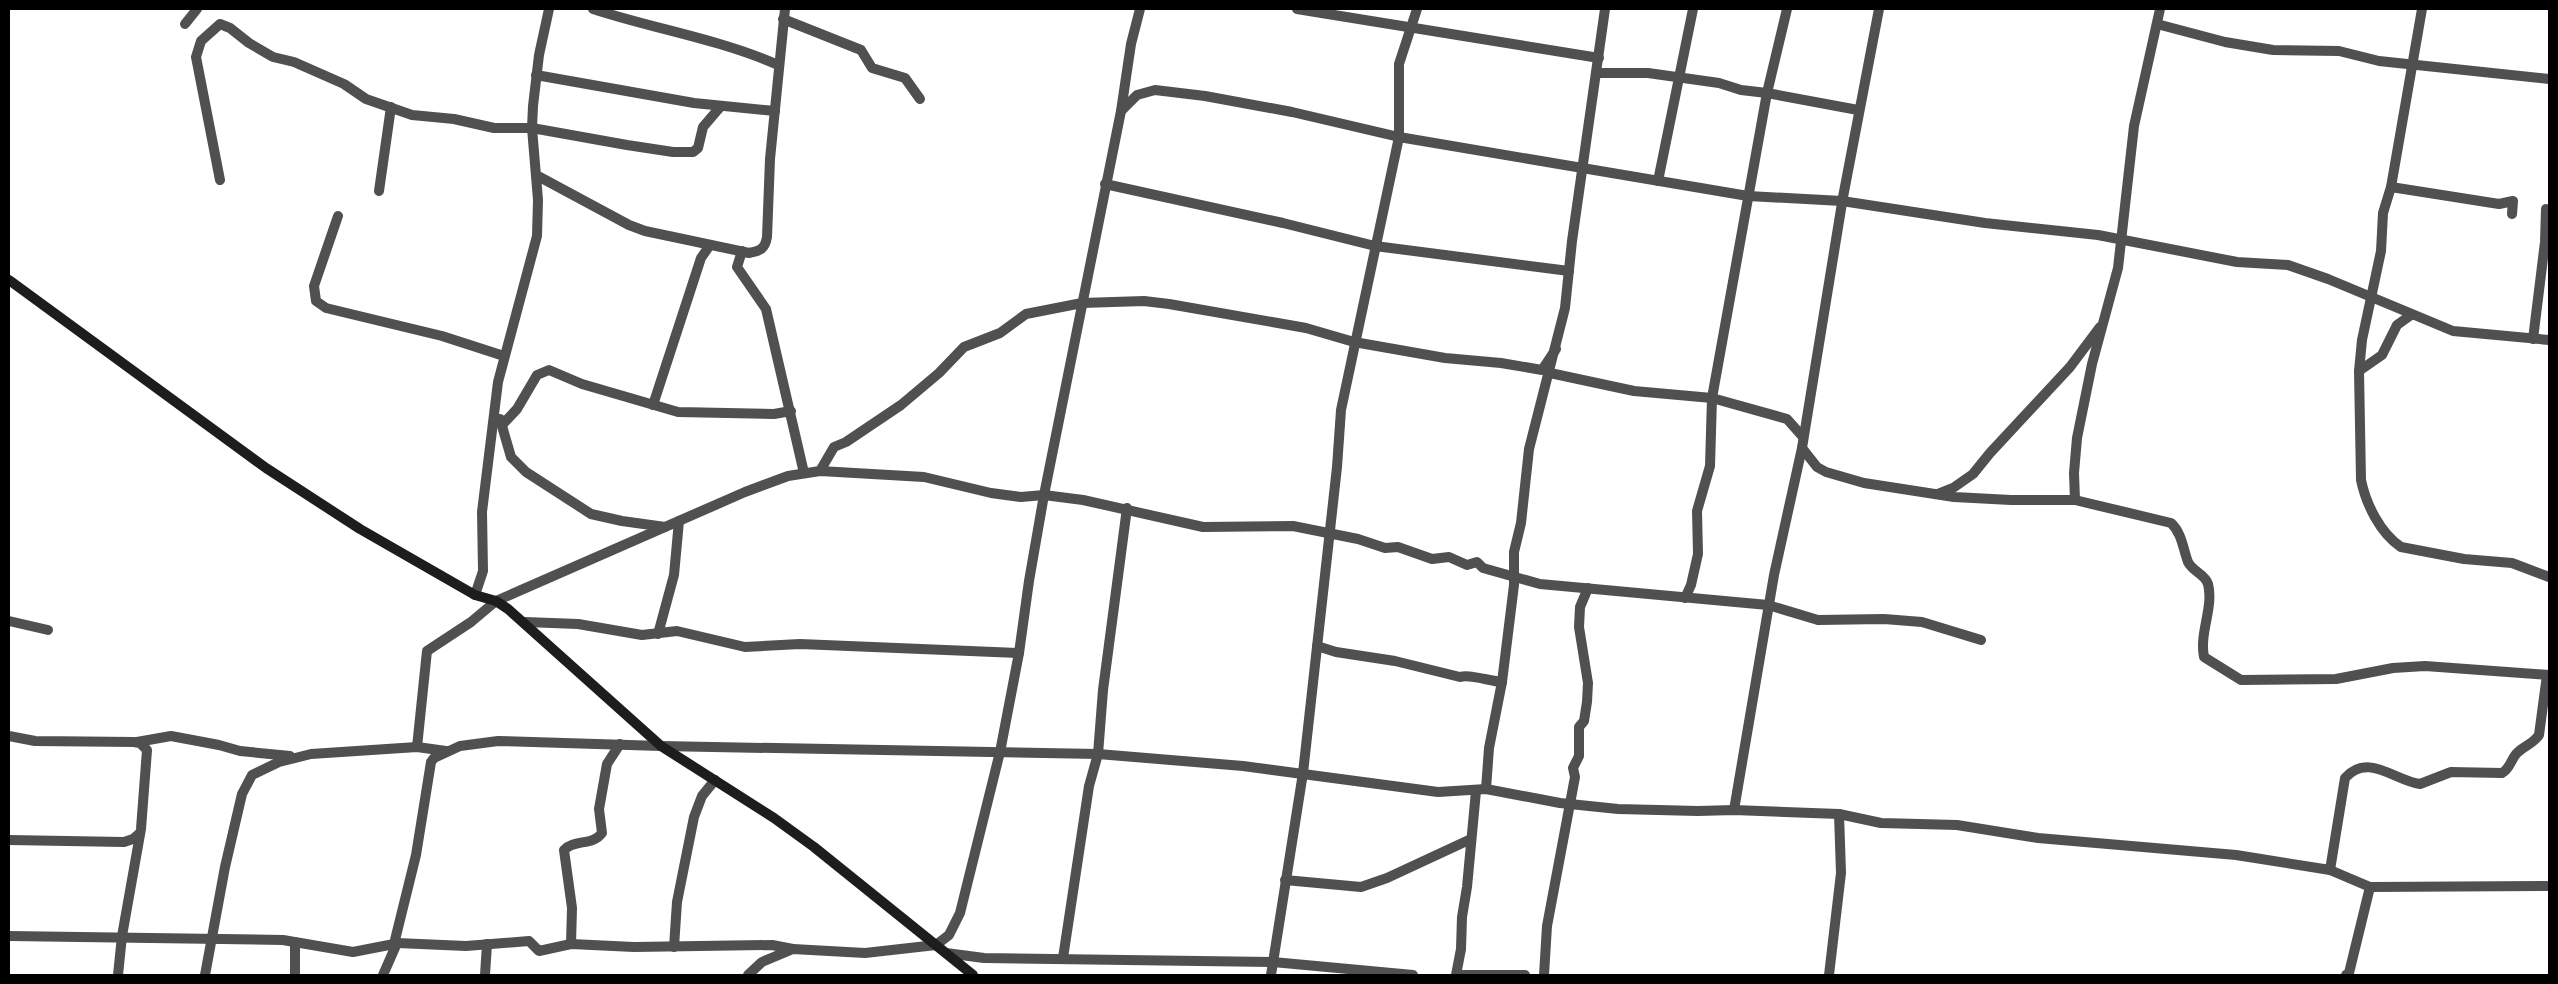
<svg xmlns="http://www.w3.org/2000/svg" width="2558" height="984" viewBox="0 0 2558 984" font-family="Raleway,sans-serif">
<style>
.lines{fill:none;stroke-linecap:round;stroke-linejoin:round}
.street{stroke:#505050;stroke-width:10}
.secondary{stroke:#1d1d1d;stroke-width:10}
</style>
<rect width="100%" height="100%" fill="#fff"/>
<g class="lines">
<g class="street">
<path d="M593 9C654 29 719 39 778 65"/>
<polyline points="1297,9 1599,58"/>
<path d="M2422 9 2391 187 2383 213 2381 251 2362 340 2359 371 2361 480C2366 504 2380 533 2401 547L2464 559 2512 563 2549 577"/>
<polyline points="783,19 861,50 872,68 905,78 920,99"/>
<polyline points="185,24 197,9"/>
<polyline points="2157,24 2225,42 2273,50 2339,51 2379,61 2549,79"/>
<polyline points="1596,73 1648,73 1719,83 1741,90 1767,93 1858,110"/>
<polyline points="536,75 694,103 775,111"/>
<polyline points="1121,111 1137,95 1155,90 1205,96 1292,112 1399,137 1748,196 1842,201 1985,223 2098,235 2237,262 2288,265 2328,279 2453,331 2549,340"/>
<path d="M536 175 629 225 645 231 749 253C760 251 765 249 767 237L770 159 785 9"/>
<polyline points="220,180 196,57 201,41 220,24 230,28 249,43 273,57 294,62 344,84 366,99 412,115 454,119 494,128 532,128 627,145 673,152 693,152 698,148 703,127 721,106"/>
<polyline points="1658,181 1693,9"/>
<polyline points="1105,184 1283,223 1375,246 1569,271"/>
<polyline points="2391,187 2499,204 2513,201 2512,214"/>
<polyline points="379,191 391,107"/>
<polyline points="338,216 314,286 316,301 326,308 442,336 504,356"/>
<polyline points="742,251 737,267 766,309 804,473"/>
<polyline points="2533,339 2545,242 2546,209"/>
<polyline points="2359,371 2382,355 2397,325 2411,315"/>
<polyline points="1550,373 1634,391 1712,398 1787,419 1803,437"/>
<polyline points="653,405 701,258 710,245"/>
<polyline points="500,419 511,457 526,472 591,514 622,521 665,527"/>
<polyline points="502,425 517,409 537,375 549,370 582,384 678,412 774,414 791,411"/>
<path d="M1802 448 1817 467 1826 472 1864 483 1954 497 2011 500H2075L2171 523C2182 533 2183 549 2188 562 2193 572 2205 574 2208 584 2214 607 2199 633 2204 657L2241 680 2336 679 2393 668 2425 666 2549 675"/>
<polyline points="820,471 834,447 846,442 901,405 939,373 964,347 1000,333 1026,314 1082,303 1144,301 1169,304 1306,328 1354,342 1445,358 1501,363 1542,370 1556,349"/>
<polyline points="1938,494 1953,488 1973,474 1990,453 2070,367 2100,327"/>
<polyline points="2075,500 2074,473 2077,438 2092,364 2118,268 2134,126 2160,9"/>
<polyline points="475,595 483,571 482,512 498,382 537,236 538,200 532,128 533,106 539,55 549,9"/>
<polyline points="1685,598 1691,585 1698,554 1697,511 1710,466 1712,398 1767,93 1787,9"/>
<polyline points="9,621 48,630"/>
<polyline points="525,622 578,624 642,635 677,631 745,647 800,644 1019,653"/>
<polyline points="658,634 674,575 679,521"/>
<path d="M1317 646 1336 652 1395 661 1460 677C1470 674 1489 681 1502 682"/>
<polyline points="9,736 35,741 134,742 140,743 147,750 141,829 122,936 118,975"/>
<polyline points="137,742 171,736 219,745 240,751 290,756"/>
<polyline points="417,747 427,651 471,622 496,601 745,492 788,476 820,471 924,477 991,493 1021,497 1044,495 1083,500 1203,527 1293,526 1358,539 1385,548 1398,547 1432,559 1449,557 1467,565 1477,562 1483,568 1540,584 1768,605 1818,620 1884,619 1922,622 1981,640"/>
<polyline points="1486,789 1489,748 1502,682 1514,585 1514,552 1521,523 1529,449 1565,308 1572,241 1605,9"/>
<polyline points="1734,810 1774,575 1802,448 1843,197 1879,9"/>
<polyline points="9,840 124,842 133,839 140,833"/>
<path d="M2330 870 2345 778C2368 752 2395 781 2420 784L2451 772 2502 773C2510 769 2511 759 2517 753 2524 746 2533 744 2539 735L2547 675"/>
<polyline points="1285,880 1361,887 1387,878 1471,839"/>
<polyline points="9,936 283,940 353,952 394,944 416,855 431,762 434,758 460,746 498,741 661,746 1098,754 1243,766 1438,792 1486,789 1560,803 1618,809 1698,811 1734,810 1839,814 1881,823 1957,825 2038,838 2236,855 2330,870 2370,887 2549,886"/>
<polyline points="295,942 295,975"/>
<polyline points="397,943 466,946 529,941 539,951 571,944 634,947 772,945 793,949"/>
<path d="M571 944 572 908 564 850C574 839 593 846 602 833L599 809 607 764 620 744"/>
<polyline points="674,947 677,902 694,817 702,796 715,780"/>
<polyline points="946,953 984,958 1273,962 1413,975"/>
<polyline points="1063,958 1089,786 1098,754 1103,690 1127,508"/>
<polyline points="205,975 225,867 242,794 252,775 279,762 311,754 417,747 446,751"/>
<polyline points="383,975 397,943 394,944"/>
<polyline points="485,975 487,944"/>
<polyline points="748,975 762,962 793,949 865,953 936,945 949,935 960,913 1000,752 1019,653 1029,581 1044,495 1121,111 1131,44 1140,9"/>
<polyline points="1271,975 1303,773 1337,467 1341,410 1399,137 1399,64 1417,9"/>
<polyline points="1456,975 1461,949 1462,917 1467,887 1476,791"/>
<polyline points="1457,975 1525,975"/>
<polyline points="1544,975 1547,926 1575,777 1573,768 1579,756 1579,727 1584,721 1587,702 1588,683 1579,627 1580,607 1588,588"/>
<polyline points="1829,975 1841,873 1839,814"/>
<polyline points="2346,975 2349,973 2370,887"/>
</g>
<polyline class="secondary" points="9,280 266,468 360,529 475,595 496,601 508,609 661,746 774,818 814,847 973,975"/>
</g>
<rect width="2558" height="984" fill="none" stroke="#000000" stroke-width="20"/>
</svg>
